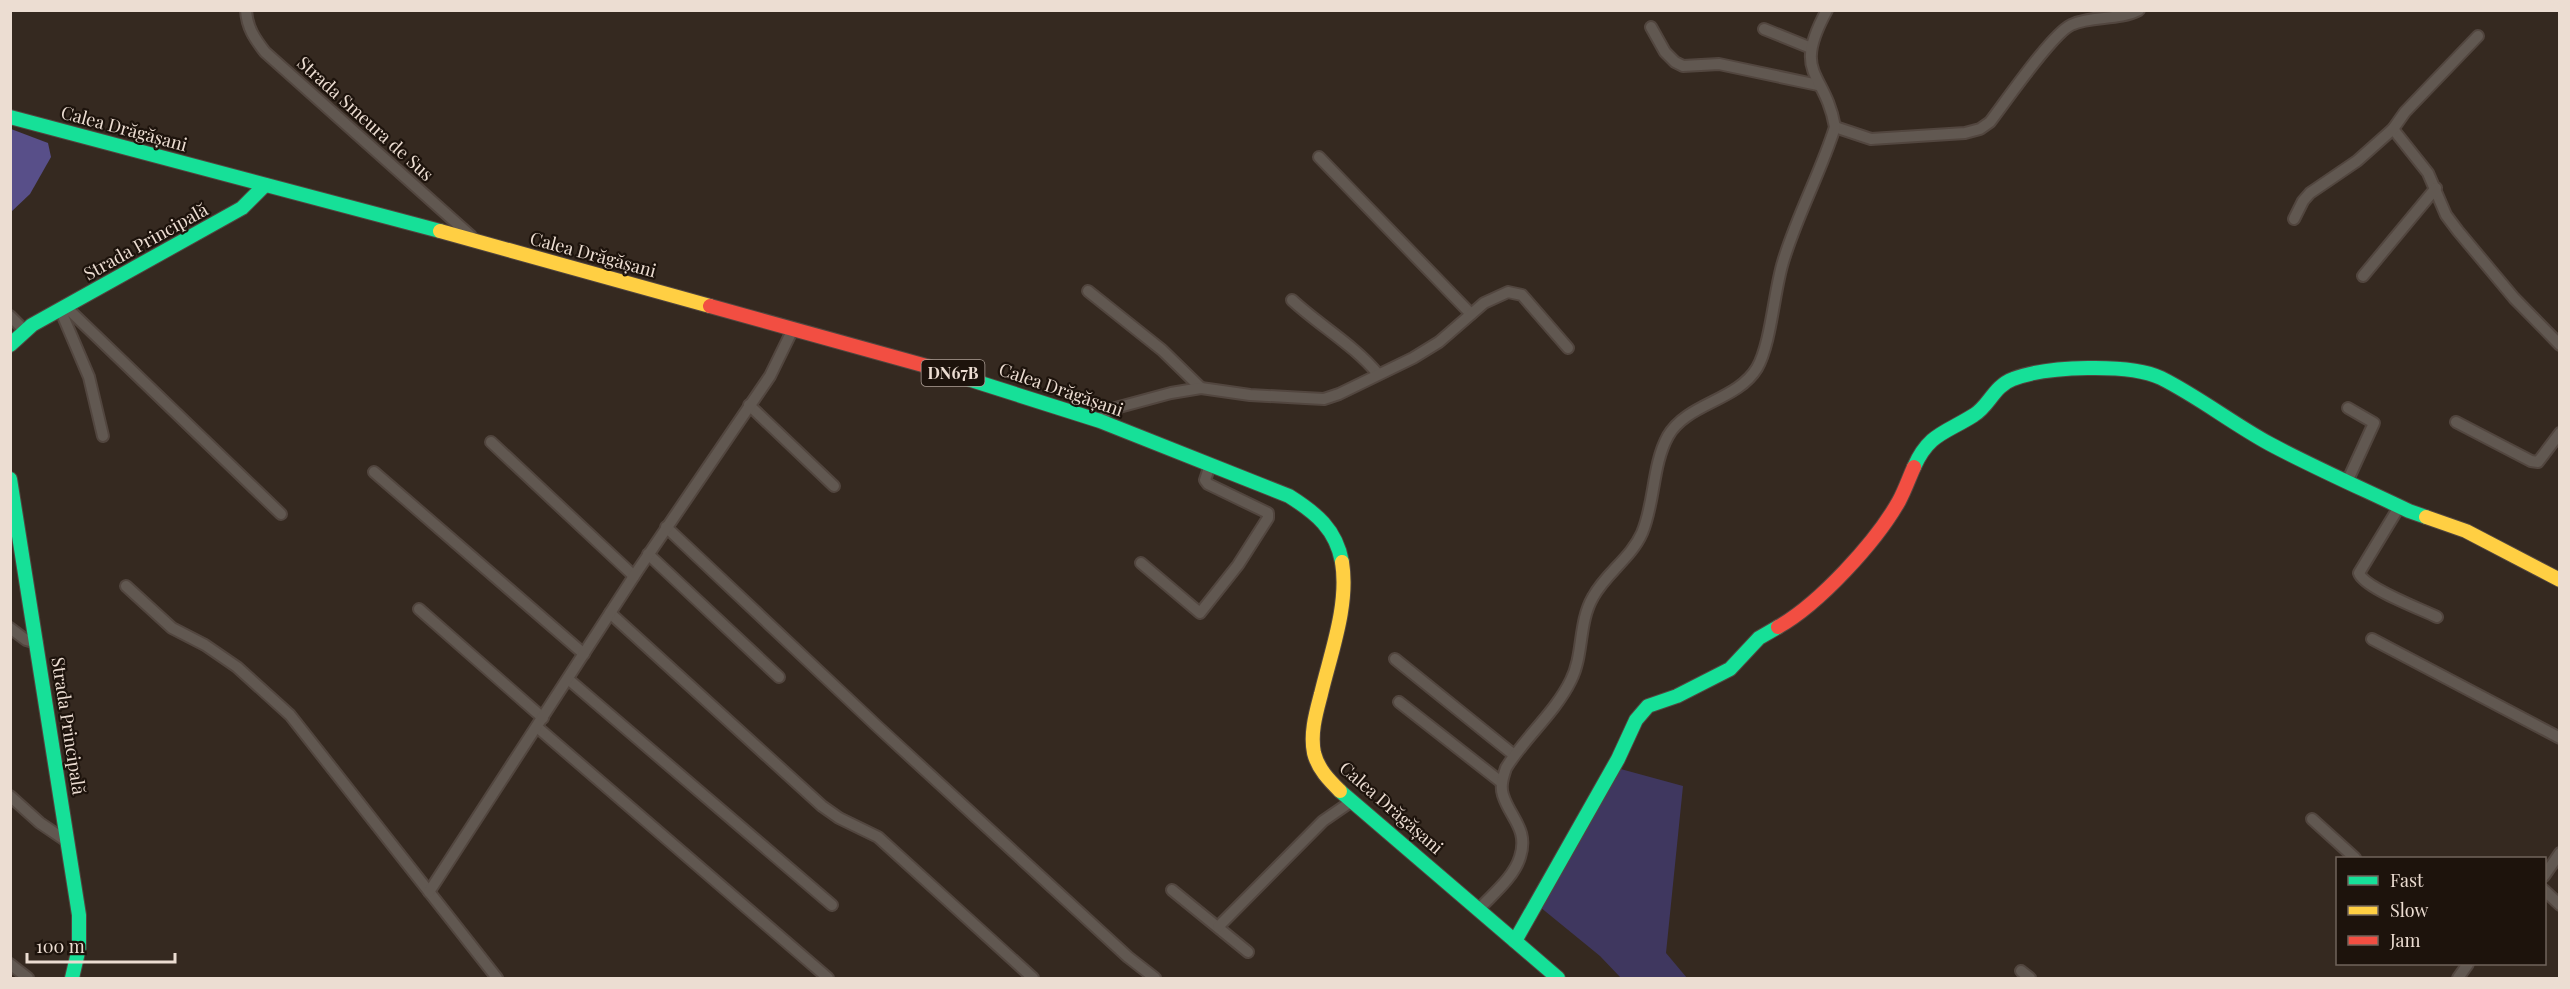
<svg xmlns="http://www.w3.org/2000/svg" width="2570" height="989" viewBox="0 0 2570 989" font-family="'Playfair Display',serif">
<style>
.green{fill:#3f375f}
.forest{fill:#584f89}
.lines{fill:none;stroke-linecap:round;stroke-linejoin:round}
.street-casing{stroke:#52463f;stroke-width:14}
.fast-casing{stroke:#52463f;stroke-width:16}
.slow-casing{stroke:#52463f;stroke-width:16}
.jam-casing{stroke:#52463f;stroke-width:16}
.street{stroke:#615851;stroke-width:10}
.fast{stroke:#16e098;stroke-width:14}
.slow{stroke:#ffcf43;stroke-width:14}
.jam{stroke:#f24e42;stroke-width:14}
.labels{text-anchor:middle;stroke-width:4.5;stroke-linejoin:round;paint-order:stroke}
.shield{fill:#1d130c;stroke:#aea097;stroke-width:1.5}
.shield-label{font-size:16px;font-weight:bold;fill:#ecddd2}
.street-label{font-size:18px;fill:#ecddd2;stroke:#1d130c}
</style>
<rect width="100%" height="100%" fill="#352920"/>
<polygon class="green" points="1617,768 1683,786 1666,953 1687,978 1621,978 1600,956 1540,907"/>
<polygon class="forest" points="11,129 48,143 51,157 30,194 11,212"/>
<g class="lines">
<defs>
<g id="street">
<path d="M246 10C247 28 255 39 265 52L471 236"/>
<polyline points="1651,27 1665,52 1675,62 1683,66 1719,64 1818,85"/>
<polyline points="1764,29 1811,48"/>
<path d="M1835 127 1871 139 1965 133 1980 129 1990 122C2006 101 2052 34 2071 25 2092 15 2118 21 2139 10"/>
<polyline points="2393,129 2428,173 2446,215 2458,231 2514,298 2560,345"/>
<polyline points="1319,157 1471,314"/>
<polyline points="2294,219 2303,201 2310,193 2357,161 2393,129 2405,112 2478,36"/>
<polyline points="2363,276 2436,188"/>
<polyline points="1088,291 1162,350 1201,388"/>
<path d="M1292 300C1320 326 1354 345 1378 374"/>
<polyline points="65,306 281,514"/>
<polyline points="60,309 89,377 103,436"/>
<polyline points="10,316 25,331"/>
<polyline points="749,405 834,486"/>
<polyline points="1100,421 1108,410 1171,393 1201,388 1250,395 1305,398 1324,399 1339,394 1413,358 1439,342 1484,303 1508,292 1522,295 1568,348"/>
<polyline points="2456,422 2531,461 2538,462 2560,433"/>
<polyline points="491,442 634,576"/>
<polyline points="374,472 584,654"/>
<polyline points="2347,482 2374,423 2348,408"/>
<path d="M2399 507 2359 573C2364 588 2421 609 2437 617"/>
<polyline points="666,527 878,727 1128,957 1155,978"/>
<polyline points="648,554 779,677"/>
<polyline points="1141,563 1200,613 1238,565 1268,518 1268,513 1208,484 1205,480 1210,465"/>
<polyline points="126,586 172,628 205,645 237,667 290,715 497,978"/>
<polyline points="419,609 543,718"/>
<polyline points="610,613 822,806 839,818 878,837 1033,978"/>
<polyline points="10,628 26,640 37,643"/>
<polyline points="2372,639 2560,738"/>
<polyline points="1395,659 1514,755"/>
<polyline points="568,679 832,905"/>
<polyline points="1399,702 1501,782"/>
<polyline points="537,727 828,978"/>
<polyline points="10,796 40,823 68,842"/>
<polyline points="2312,819 2355,858"/>
<polyline points="2544,876 2560,853"/>
<polyline points="1172,890 1248,952"/>
<polyline points="2544,890 2560,905"/>
<polyline points="429,892 638,570 770,376 793,329"/>
<path d="M1479 909C1493 894 1514 877 1520 857 1529 829 1510 818 1503 795 1500 786 1503 777 1506 768 1525 737 1555 713 1571 680 1584 654 1578 623 1593 597 1606 573 1631 558 1642 533 1655 503 1652 465 1668 436 1687 403 1737 401 1757 368 1771 344 1774 291 1783 262 1797 215 1821 172 1835 127 1825 70 1791 76 1827 10"/>
<polyline points="1218,927 1323,821 1352,801"/>
<polyline points="10,964 28,978"/>
<polyline points="2021,971 2030,978"/>
<polyline points="2458,978 2468,964"/>
</g>
<g id="fast">
<polyline points="10,117 440,231"/>
<polyline points="10,345 32,325 242,208 265,185"/>
<path d="M930 367 1100 421 1289 496C1316 513 1336 529 1342 562"/>
<path d="M1914 467C1929 433 1946 433 1974 415 1989 406 1994 386 2013 379 2046 366 2130 363 2161 378 2199 397 2233 424 2270 444 2315 468 2363 489 2409 511L2426 517"/>
<polyline points="10,479 79,915 79,948 72,978"/>
<polyline points="1340,791 1558,978"/>
<polyline points="1515,941 1618,759 1636,720 1648,706 1677,696 1730,669 1759,638 1778,627"/>
</g>
<g id="slow">
<polyline points="440,231 710,306"/>
<polyline points="2426,517 2466,531 2560,580"/>
<path d="M1340 791C1329 780 1318 769 1314 753 1310 733 1316 713 1321 694 1331 652 1349 605 1342 562"/>
</g>
<g id="jam">
<polyline points="710,306 930,367"/>
<path d="M1778 627C1819 604 1876 542 1899 501 1905 490 1909 478 1914 467"/>
</g>
</defs>
<use href="#street" class="street-casing"/>
<use href="#fast" class="fast-casing"/>
<use href="#slow" class="slow-casing"/>
<use href="#jam" class="jam-casing"/>
<use href="#street" class="street"/>
<use href="#fast" class="fast"/>
<use href="#slow" class="slow"/>
<use href="#jam" class="jam"/>
</g>
<g class="labels">
<rect class="shield" x="921.5" y="360" width="63" height="26" rx="4.5"/>
<g class="shield-label">
<text x="953" y="379">DN67B</text>
</g>
<g class="street-label">
<text transform="translate(365 119) rotate(42)" y="6">Strada Smeura de Sus</text>
<text transform="translate(124 129) rotate(15)" y="6">Calea Drăgășani</text>
<text transform="translate(146 242) rotate(-29)" y="6">Strada Principală</text>
<text transform="translate(593 255) rotate(15)" y="6">Calea Drăgășani</text>
<text transform="translate(1061 390) rotate(19)" y="6">Calea Drăgășani</text>
<text transform="translate(68 726) rotate(81)" y="6">Strada Principală</text>
<text transform="translate(1391 808) rotate(41)" y="6">Calea Drăgășani</text>
</g>
</g>
<rect width="2570" height="989" fill="none" stroke="#ecddd2" stroke-width="24"/>
<rect x="2336" y="857" width="210" height="108" fill="#1d130c" stroke="#70645b" stroke-width="1.5"/>
<rect x="2348" y="876" width="30" height="9" fill="#16e098" stroke="#70645b" stroke-width="1.5"/>
<text x="2390" y="887" font-size="18" fill="#ecddd2">Fast</text>
<rect x="2348" y="906" width="30" height="9" fill="#ffcf43" stroke="#70645b" stroke-width="1.5"/>
<text x="2390" y="917" font-size="18" fill="#ecddd2">Slow</text>
<rect x="2348" y="936" width="30" height="9" fill="#f24e42" stroke="#70645b" stroke-width="1.5"/>
<text x="2390" y="947" font-size="18" fill="#ecddd2">Jam</text>
<path d="M27 953v9h148v-9" fill="none" stroke="#ecddd2" stroke-width="3"/>
<text x="36" y="953" font-size="18" fill="#ecddd2" stroke="#1d130c" stroke-width="4.5" paint-order="stroke">100 m</text>
</svg>
